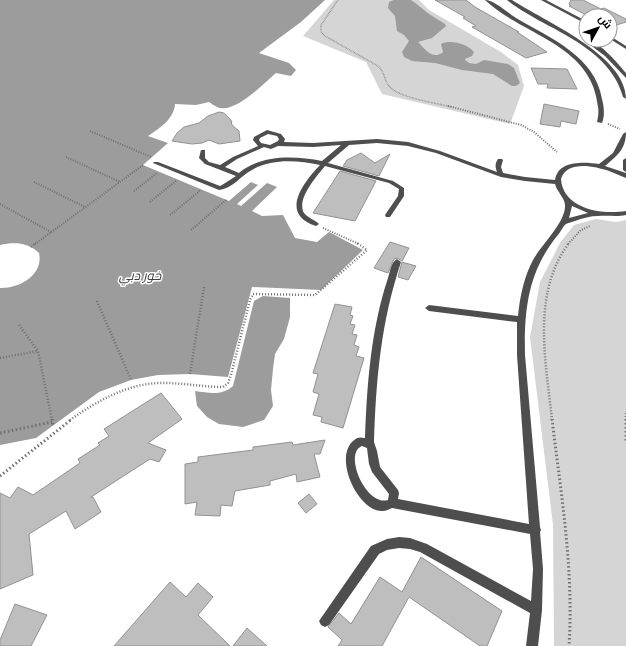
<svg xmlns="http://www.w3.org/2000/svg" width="626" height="646" viewBox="0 0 626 646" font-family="'Roboto Condensed',Cairo,sans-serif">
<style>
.green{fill:#d5d5d5}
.water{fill:#9c9c9c}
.building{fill:#bebebe;stroke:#929292}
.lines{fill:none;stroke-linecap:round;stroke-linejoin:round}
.path-far3{stroke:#707070;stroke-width:1.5;stroke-dasharray:0.5 1;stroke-linecap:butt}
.path-far2{stroke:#707070;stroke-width:2;stroke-dasharray:1 1.5;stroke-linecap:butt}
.path-far1{stroke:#707070;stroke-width:2.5;stroke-dasharray:1 2;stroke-linecap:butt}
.path{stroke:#707070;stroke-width:3;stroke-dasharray:1.5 2.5;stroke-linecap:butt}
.service{fill:#4e4e4e;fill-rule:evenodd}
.labels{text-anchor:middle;stroke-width:3;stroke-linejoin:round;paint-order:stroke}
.water-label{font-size:13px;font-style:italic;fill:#3d3d3d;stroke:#fff}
</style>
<rect width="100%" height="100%" fill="#fff"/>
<g class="green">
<polygon points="334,0 419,0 429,10 501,52 518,65 524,86 510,124 382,94 366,62 303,36"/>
<polygon points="596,219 616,222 626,220 626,646 554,646 553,525 530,337 540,282 560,243 574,225"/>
</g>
<g class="water">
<path d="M0 0H325L301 22 259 53 289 63 296 70 291 76 276 73C263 84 234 115 217 107 215 106 212 104 209 102L196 105 175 104C174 119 160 128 148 136L168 143 143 165 229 201 251 182 258 185 237 204 241 206 267 183 277 187 252 211 262 216 283 215 295 238 317 242 329 232 363 250 321 290 252 287 228 377 190 374 158 375 131 380 99 392 36 438 0 445V288C19 289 44 275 39 253 28 242 14 242 0 245Z"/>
<path d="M394 0H411L414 2 429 14 445 24 446 26 432 38 418 42C424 48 433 61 443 52L441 44C450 39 468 44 474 52L472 56 465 59V60L469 63 476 64 484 60 508 64 514 68 520 83 516 86H512L493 74 462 70 435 63 412 61 404 57 402 52 409 41 404 35 397 31 395 16 388 8 389 2Z"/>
<path d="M263 296 290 298V317L284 339 275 354 273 369 271 390 273 406 264 420 243 427 219 424 207 417 197 406 195 391C209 393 222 396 233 386L254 301Z"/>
</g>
<g class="building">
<polygon points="435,0 466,0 475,7 519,32 517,32 547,52 526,58 472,27 476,26 463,18 465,17"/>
<polygon points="571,0 583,0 601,9 604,8 626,19 626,22 610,27 610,16 588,16 569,6 571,6 569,4"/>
<polygon points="531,68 567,69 577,89 547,88 548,84 538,84"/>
<polygon points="544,104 579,111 576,124 561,121 560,127 540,124"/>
<polygon points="219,112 224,113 231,120 232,125 239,131 240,141 219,144 209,140 202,143 192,144 172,141 177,133 184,127 199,123 208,116"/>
<polygon points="361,153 375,163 390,154 379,176 343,166 347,160"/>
<polygon points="340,171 376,181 355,221 313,213"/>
<polygon points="390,242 409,248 402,261 397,258 394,259 388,273 374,268"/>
<polygon points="402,262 416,266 408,280 398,277"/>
<polygon points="335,304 352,307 350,315 353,316 350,324 355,325 352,334 357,335 354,345 359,347 356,356 364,358 343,428 321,422 322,417 313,415 319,394 313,392 318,374 313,373"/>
<polygon points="161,393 182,419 148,443 166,450 159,462 150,459 91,497 93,497 101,512 75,529 66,511 29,534 33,575 0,589 0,493 10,498 18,487 33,495 80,463 78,459 100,445 98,443 109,436 104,429"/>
<polygon points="325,440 320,454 314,454 320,477 297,482 296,474 270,481 270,485 235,491 232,506 221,505 220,516 195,515 197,502 185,504 185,464 198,462 198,457 253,450 253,447 292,442 293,445"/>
<polygon points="309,494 317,504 306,513 298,503"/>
<polygon points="421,557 502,611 487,646 480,646 409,597 382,646 338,646 342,640 328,627 339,613 351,624 380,577 402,592"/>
<polygon points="170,582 186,597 198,583 213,597 198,615 230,646 114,646"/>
<polygon points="15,604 47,615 31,646 0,646 0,640"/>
<polygon points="247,628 267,646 233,646"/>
</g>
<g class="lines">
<path class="path-far3" d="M338 0 321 25V32L325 36 378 66C385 72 384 81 390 87 400 98 436 103 452 107"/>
<g class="path-far2">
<polyline points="448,106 521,125 534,132 557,152"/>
<polyline points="608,124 620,129"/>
<polyline points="90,131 151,157"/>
<polyline points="66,157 120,182"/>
<polyline points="34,182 85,207"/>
<polyline points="134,191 157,173"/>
<polyline points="150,202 177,180"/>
<polyline points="0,204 51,232"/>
<polyline points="170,215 201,190"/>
<polyline points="323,228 359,244"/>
<polyline points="191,230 226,200"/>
<polyline points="35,244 143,165"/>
<polyline points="568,244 581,230 590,226"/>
</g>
<g class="path-far1">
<polyline points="31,247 36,243"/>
<polyline points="97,301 131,380"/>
<polyline points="19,325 38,351 52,420"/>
<polyline points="0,358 38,351"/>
<polyline points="190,374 204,287"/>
<polyline points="626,413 626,420"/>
<path d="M70 420C97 401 130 382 164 383 184 383 203 387 223 387L228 383 231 375 250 300 253 294 315 295 367 250 357 243"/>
<path d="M552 420C546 362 531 294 569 243"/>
</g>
<g class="path">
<polyline points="52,419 53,426"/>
<path d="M552 419C561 494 574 570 569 646"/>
<polyline points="626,419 626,441"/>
<polyline points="0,433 52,422"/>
<polyline points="0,476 72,419"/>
</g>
<g class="service">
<path d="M485 0C494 0 508 13 516 18 550 38 595 56 602 99 604 107 605 115 602 123L597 122C598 117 599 112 598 107 592 44 523 36 485 0Z"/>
<path d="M507 0H512C544 21 626 55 626 99L623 97C621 91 619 85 616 80 600 51 566 35 538 20 528 14 516 8 507 0Z"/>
<polygon points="541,0 546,0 586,21 586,24"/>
<polygon points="610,36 626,46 626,49 610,39"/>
<path d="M586 39V40C599 40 618 64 626 73V78L605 56 585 41Z"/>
<path d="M267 130 281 134 285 139 284 142 313 143 377 139 408 142 440 151 497 172C495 167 495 163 498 159H502L503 160 501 167 503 173 525 177 555 180C558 160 584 162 599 164L613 153 623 134 626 132C626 149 617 156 605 166L626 173V178C620 176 615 173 609 171 594 166 567 160 561 179 563 209 602 215 626 211V215C616 217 608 215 598 216 591 216 582 218 575 221 572 222 568 223 566 224 563 226 560 233 557 236 528 272 524 310 525 355L540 527 541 530 540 532 543 569 542 610 538 646H526L530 613 420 552 410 549 399 548 387 550 379 554 329 625 325 627 321 625 319 621 371 546 387 539 399 537 410 538 427 544 531 601 533 569 530 534 392 508C389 509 386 511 383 511 359 513 333 459 353 441 357 437 360 437 365 438 367 384 371 329 388 278 390 272 391 262 397 259L401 262C381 322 376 379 374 442L377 451 380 467 398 490 399 493 398 499 529 524 517 355V322L429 311 425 308 429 305 518 316C520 296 524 277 533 260 542 244 566 222 565 205 565 198 557 192 555 184L525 181 501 177 436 153 408 146 377 143 349 145 328 163 393 181 404 188V196L390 217H386L385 215 398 196 399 189 389 183 325 166C317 176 296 199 304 213 308 218 315 220 319 224L316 226C279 214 303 183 320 165 296 160 268 158 247 173 237 180 232 188 219 190L153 163 154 162H158L220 186 222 185 236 176 205 164 199 158 201 150H205V158L209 162 220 165 233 157 258 146 253 140 254 137ZM268 134 277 136 279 139 278 141 270 145 261 143 259 140 260 138ZM341 145 322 161C295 156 262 154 239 173L225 167 237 159 264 147 271 149 278 146 313 147ZM572 206 588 213 569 218ZM362 446 367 448 369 464 372 472 389 494 388 500C369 506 348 465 357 450 358 448 360 447 362 446Z"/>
<polygon points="626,158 626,172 623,170 623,160"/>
</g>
</g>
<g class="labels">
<g class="water-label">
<text x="140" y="280">خور دبي</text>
</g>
</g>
<g transform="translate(598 28) rotate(50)"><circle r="19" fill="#ffffff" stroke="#999999"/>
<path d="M0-3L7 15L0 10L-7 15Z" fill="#000000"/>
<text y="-6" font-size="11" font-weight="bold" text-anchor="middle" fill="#000000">ش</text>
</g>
</svg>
